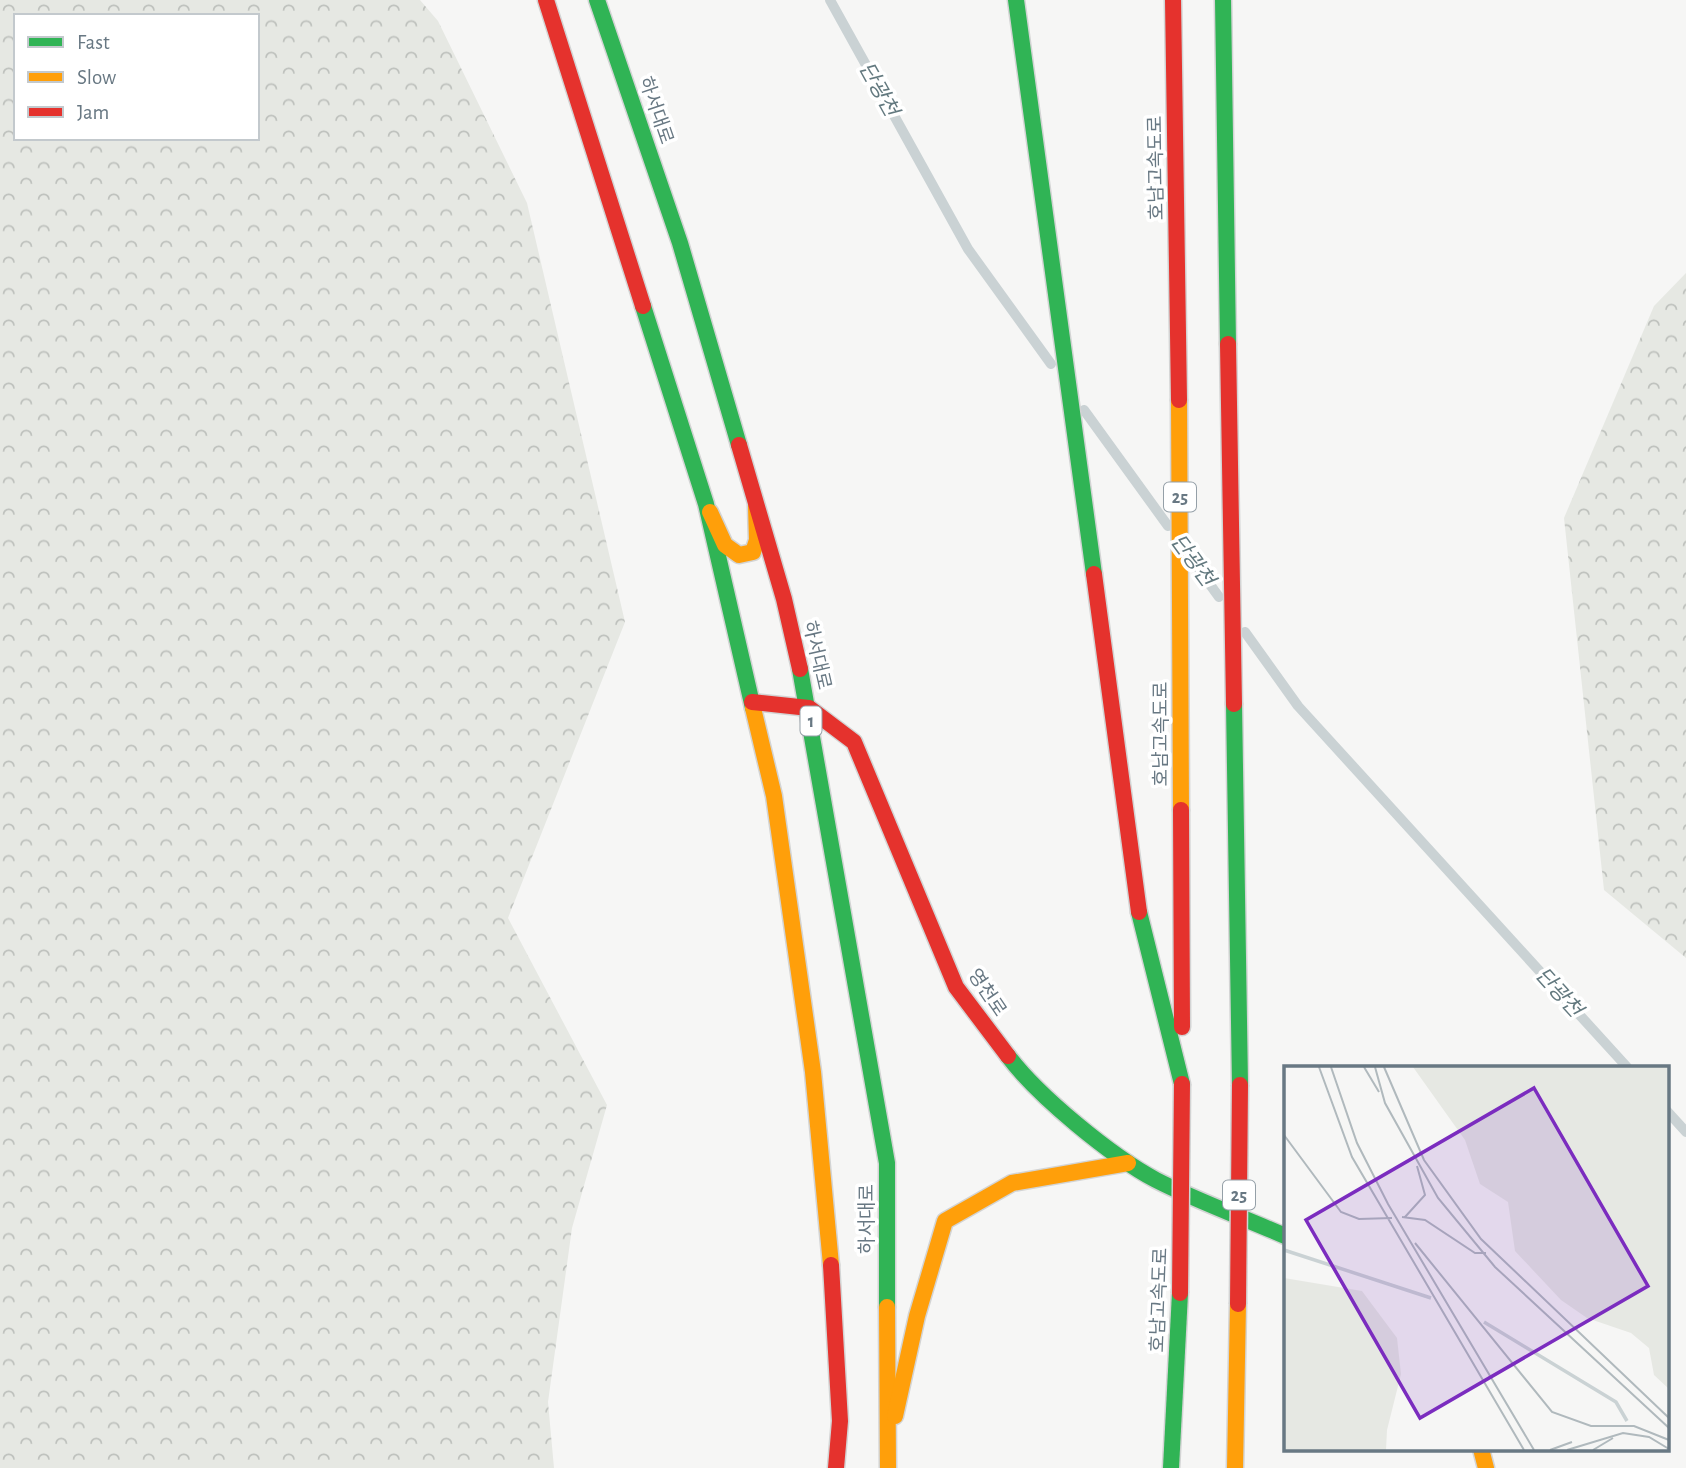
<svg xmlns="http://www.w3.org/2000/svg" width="1686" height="1468" viewBox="0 0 1686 1468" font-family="'Alegreya Sans','Noto Sans KR',sans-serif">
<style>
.forest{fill:url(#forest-crowns);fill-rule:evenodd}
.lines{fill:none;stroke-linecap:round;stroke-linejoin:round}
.stream{stroke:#cad2d4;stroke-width:10}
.fast-casing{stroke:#d3d4d4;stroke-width:19}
.slow-casing{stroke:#d3d4d4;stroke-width:19}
.jam-casing{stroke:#d3d4d4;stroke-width:19}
.fast{stroke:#30b455;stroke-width:16}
.slow{stroke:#ff9f0a;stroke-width:16}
.jam{stroke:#e5322d;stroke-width:16}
.jam-bridge-casing{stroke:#d2d3d3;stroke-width:19;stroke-linecap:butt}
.jam-bridge{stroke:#e5322d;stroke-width:16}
.labels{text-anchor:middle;stroke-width:7;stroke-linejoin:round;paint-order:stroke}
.shield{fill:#fff;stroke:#95a0a8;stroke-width:2}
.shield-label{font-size:18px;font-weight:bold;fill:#687883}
.street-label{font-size:19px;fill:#687883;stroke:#fff}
.water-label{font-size:21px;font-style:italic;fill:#63797f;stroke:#fff}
.inset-river{fill:none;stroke:#cad2d4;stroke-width:3.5}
.inset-road{fill:none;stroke:#b0b9bd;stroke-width:2}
.view{fill:#7b2cbf;fill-opacity:0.15;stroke:#7b2cbf;stroke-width:3.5}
.inset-edge{fill:none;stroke:#687883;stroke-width:3.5}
</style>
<defs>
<pattern id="forest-crowns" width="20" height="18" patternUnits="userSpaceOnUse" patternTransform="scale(1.75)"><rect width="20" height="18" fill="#e6e8e3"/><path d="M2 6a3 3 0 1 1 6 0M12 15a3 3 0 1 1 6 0" fill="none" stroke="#bec1bd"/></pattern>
</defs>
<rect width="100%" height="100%" fill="#f6f6f5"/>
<g class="forest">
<path d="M0 0H420L438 21 527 203 625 622 508 918 607 1105 572 1228 548 1402 554 1468H0ZM16 16H257V138H16Z"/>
<polygon points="1686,273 1686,958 1604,890 1564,518 1654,306"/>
</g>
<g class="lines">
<g class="stream">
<polyline points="830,0 968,249 1051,364"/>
<polyline points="1084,410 1168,526"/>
<polyline points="1193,561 1219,597"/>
<polyline points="1245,632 1298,706 1627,1067"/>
<polyline points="1667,1111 1686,1132"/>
</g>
<defs>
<g id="fast">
<polyline points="597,0 680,243 739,445"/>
<polyline points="1016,0 1094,574"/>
<polyline points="1223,0 1228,344"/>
<polyline points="643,306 706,504 753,708"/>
<polyline points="800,669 887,1163 887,1307"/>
<polyline points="1234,704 1240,1085"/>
<polyline points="1139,912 1182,1084"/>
<path d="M1008 1056C1038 1096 1111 1156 1156 1180 1197 1201 1242 1217 1285 1236"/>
<polyline points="1171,1468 1180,1293"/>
</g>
<g id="slow">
<polyline points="1179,400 1181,810"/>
<polyline points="710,512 725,545 739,555 753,552 757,540 756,506"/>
<polyline points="753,708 774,796 813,1072 831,1265"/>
<polyline points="887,1307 888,1468"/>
<polyline points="895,1416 917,1316 945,1221 1012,1183 1128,1163"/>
<polyline points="1481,1449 1486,1468"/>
<polyline points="1235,1468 1238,1304"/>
</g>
<g id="jam">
<polyline points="546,0 643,306"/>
<polyline points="1173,0 1179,400"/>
<polyline points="1228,344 1234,704"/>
<polyline points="739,445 784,599 800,669"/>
<polyline points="1094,574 1139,912"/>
<polyline points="752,702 809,708 854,742 956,987 1008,1056"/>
<polyline points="1181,810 1182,1027"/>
<polyline points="831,1265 840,1421 836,1468"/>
</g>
</defs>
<use href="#fast" class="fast-casing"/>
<use href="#slow" class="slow-casing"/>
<use href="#jam" class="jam-casing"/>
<use href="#fast" class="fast"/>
<use href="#slow" class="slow"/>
<use href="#jam" class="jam"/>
<defs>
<g id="jam-bridge">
<polyline points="1180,1293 1182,1084"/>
<polyline points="1238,1304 1240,1085"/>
</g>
</defs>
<use href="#jam-bridge" class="jam-bridge-casing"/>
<use href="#jam-bridge" class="jam-bridge"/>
</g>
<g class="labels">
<g class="shield">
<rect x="1164" y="482.5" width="32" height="29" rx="5"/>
<rect x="800.5" y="706.5" width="21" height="29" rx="5"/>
<rect x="1223" y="1180.5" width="32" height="29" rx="5"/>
</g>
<g class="shield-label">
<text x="1180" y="503">25</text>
<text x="811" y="727">1</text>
<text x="1239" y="1201">25</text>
</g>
<g class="street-label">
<text transform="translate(657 110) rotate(71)" y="7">하서대로</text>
<text transform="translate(1155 168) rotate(-91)" y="7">호남고속도로</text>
<text transform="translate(818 655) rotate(77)" y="7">하서대로</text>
<text transform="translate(1160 734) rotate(-90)" y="7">호남고속도로</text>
<text transform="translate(988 992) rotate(56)" y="7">영천로</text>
<text transform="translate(866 1219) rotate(-90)" y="7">하서대로</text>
<text transform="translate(1158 1300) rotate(-88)" y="7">호남고속도로</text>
</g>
<g class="water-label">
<text transform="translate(879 89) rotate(61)" y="7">단광천</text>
<text transform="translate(1193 560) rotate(54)" y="7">단광천</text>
<text transform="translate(1559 992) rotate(48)" y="7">단광천</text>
</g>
</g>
<g transform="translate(1284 1066)">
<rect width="385" height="385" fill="#f6f6f5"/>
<path d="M129 1H385V323L370 309 365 282 347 267 303 252 277 234 231 185 224 136 196 118 181 74ZM0 212 78 225 113 272 117 308 103 364 102 384H0Z" fill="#e6e8e3"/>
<path class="inset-river" d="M0 184 147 232M200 256 332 336 343 355"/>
<path class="inset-road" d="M35 1 68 91 240 384M47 1 73 77 104 138 250 384M80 1 95 26M91 1 101 37 154 132 211 201 385 362M100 1 140 94 197 173 385 352M0 69 57 146 75 153 108 152M118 151 141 154 191 187H202M121 151 141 129 133 100M131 177 268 346 307 360H350L385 374M266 384 288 376M283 384 339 367 365 371 385 383M309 384 329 372"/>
<path class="view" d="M250 22 364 220 136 352 22 154Z"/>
<rect width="385" height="385" class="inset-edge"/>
</g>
<rect x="14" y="14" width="245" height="126" fill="#ffffff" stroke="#c3c9cd" stroke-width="2"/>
<rect x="28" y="37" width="35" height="10" fill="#30b455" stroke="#c3c9cd" stroke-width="2"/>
<text x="77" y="49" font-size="21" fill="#687883">Fast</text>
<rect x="28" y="72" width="35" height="10" fill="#ff9f0a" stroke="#c3c9cd" stroke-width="2"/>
<text x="77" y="84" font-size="21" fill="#687883">Slow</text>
<rect x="28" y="107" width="35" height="10" fill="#e5322d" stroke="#c3c9cd" stroke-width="2"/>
<text x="77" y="119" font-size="21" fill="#687883">Jam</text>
</svg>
